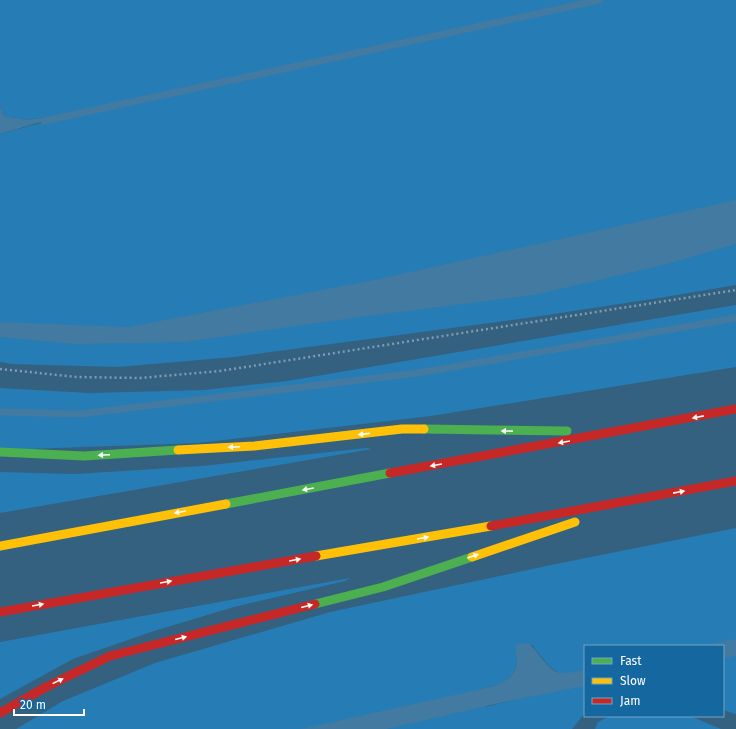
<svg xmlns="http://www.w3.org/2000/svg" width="736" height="729" viewBox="0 0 736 729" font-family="'Fira Sans',sans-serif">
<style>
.green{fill:#267cb4;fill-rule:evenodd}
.water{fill:#437aa1}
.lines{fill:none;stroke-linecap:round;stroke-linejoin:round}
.stream{stroke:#437aa1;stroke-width:7}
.path{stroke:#7f9cb0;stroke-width:2.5;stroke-dasharray:2 3;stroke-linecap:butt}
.fast{stroke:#4caf50;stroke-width:9}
.slow{stroke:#ffc107;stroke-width:9}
.jam{stroke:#c62828;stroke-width:9}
.oneway{fill:#f6fbf6}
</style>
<rect width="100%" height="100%" fill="#346180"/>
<g class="green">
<polygon points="0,0 736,0 736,285 665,297 541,316 234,357 118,367 12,364 0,362 0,134 44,122 44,117 27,120 4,116 0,106"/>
<polygon points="736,305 736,367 431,416 198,443 0,450 0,388 90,393 204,390 287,381"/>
<polygon points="366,448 372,449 0,513 0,472 75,474 202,466"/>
<path d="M736 528V714L723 710V646H585V713L572 729H16L63 701 155 663 330 612 551 565ZM532 645 548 665 558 673 513 700 486 707V688C500 684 517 679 517 661 517 657 516 653 516 648Z"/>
<polygon points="350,578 345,581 234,607 154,631 73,659 0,699 0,642"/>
<polygon points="610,716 690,716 721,729 595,729 598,722"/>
</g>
<g class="water">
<polygon points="0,106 4,116 27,120 45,117 44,121 0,134"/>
<polygon points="736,200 736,244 663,265 534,295 345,319 185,342 75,344 0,337 0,322 129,327 379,279"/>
<polygon points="736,639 736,656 723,658 723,646 701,646"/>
<path d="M528 643C538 650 548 671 560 673 568 674 577 671 585 670V686L513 700 386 729H301L486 688C500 684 516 679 517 662 517 657 515 651 516 646L518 644Z"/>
</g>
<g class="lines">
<g class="stream">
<polyline points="44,121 600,0"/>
<polyline points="0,412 80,414 418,373 736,318"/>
</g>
<polyline class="path" points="0,369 77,377 140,378 220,371 736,290"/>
<g class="fast">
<polyline points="424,429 567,431"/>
<polyline points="0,452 84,456 178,450"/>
<polyline points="226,504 390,473"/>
<polyline points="315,604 383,587 472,557"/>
</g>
<g class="slow">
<polyline points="178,450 254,446 402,429 424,429"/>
<polyline points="0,546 226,504"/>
<polyline points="316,556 491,526"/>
<polyline points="472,557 575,522"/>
</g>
<g class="jam">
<polyline points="390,473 736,409"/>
<polyline points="491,526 736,481"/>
<polyline points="0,612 316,556"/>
<polyline points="0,713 46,687 110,656 315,604"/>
</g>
</g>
<defs><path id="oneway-solid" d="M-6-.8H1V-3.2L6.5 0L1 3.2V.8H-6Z"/></defs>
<g class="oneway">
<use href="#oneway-solid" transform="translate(698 417) rotate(169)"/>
<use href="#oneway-solid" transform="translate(507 431) rotate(-179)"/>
<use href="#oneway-solid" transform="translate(364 434) rotate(174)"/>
<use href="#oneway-solid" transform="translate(564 442) rotate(170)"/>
<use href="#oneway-solid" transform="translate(234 447) rotate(177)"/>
<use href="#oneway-solid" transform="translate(104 455) rotate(177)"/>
<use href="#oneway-solid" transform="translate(436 465) rotate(170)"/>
<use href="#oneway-solid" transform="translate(308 489) rotate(170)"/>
<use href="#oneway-solid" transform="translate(679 492) rotate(-11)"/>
<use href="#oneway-solid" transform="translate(180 512) rotate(170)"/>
<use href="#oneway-solid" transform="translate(423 538) rotate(-10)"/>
<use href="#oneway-solid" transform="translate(473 556) rotate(-19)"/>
<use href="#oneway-solid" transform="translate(295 560) rotate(-10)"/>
<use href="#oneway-solid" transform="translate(166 582) rotate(-10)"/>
<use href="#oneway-solid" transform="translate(38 605) rotate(-10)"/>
<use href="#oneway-solid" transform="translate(307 606) rotate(-14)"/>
<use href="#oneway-solid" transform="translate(181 638) rotate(-14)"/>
<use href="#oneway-solid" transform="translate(58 681) rotate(-26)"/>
</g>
<rect x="584" y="645" width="140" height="72" fill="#15679f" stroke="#73a4c5"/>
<rect x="592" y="658" width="20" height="6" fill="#4caf50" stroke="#73a4c5"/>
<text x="620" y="665" font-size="12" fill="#ffffff">Fast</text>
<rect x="592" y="678" width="20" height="6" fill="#ffc107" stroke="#73a4c5"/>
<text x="620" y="685" font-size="12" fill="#ffffff">Slow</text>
<rect x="592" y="698" width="20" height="6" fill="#c62828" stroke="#73a4c5"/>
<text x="620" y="705" font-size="12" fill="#ffffff">Jam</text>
<path d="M14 709v6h70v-6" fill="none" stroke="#ffffff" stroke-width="2"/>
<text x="20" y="709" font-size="12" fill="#ffffff" stroke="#15679f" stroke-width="3" paint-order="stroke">20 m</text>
</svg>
